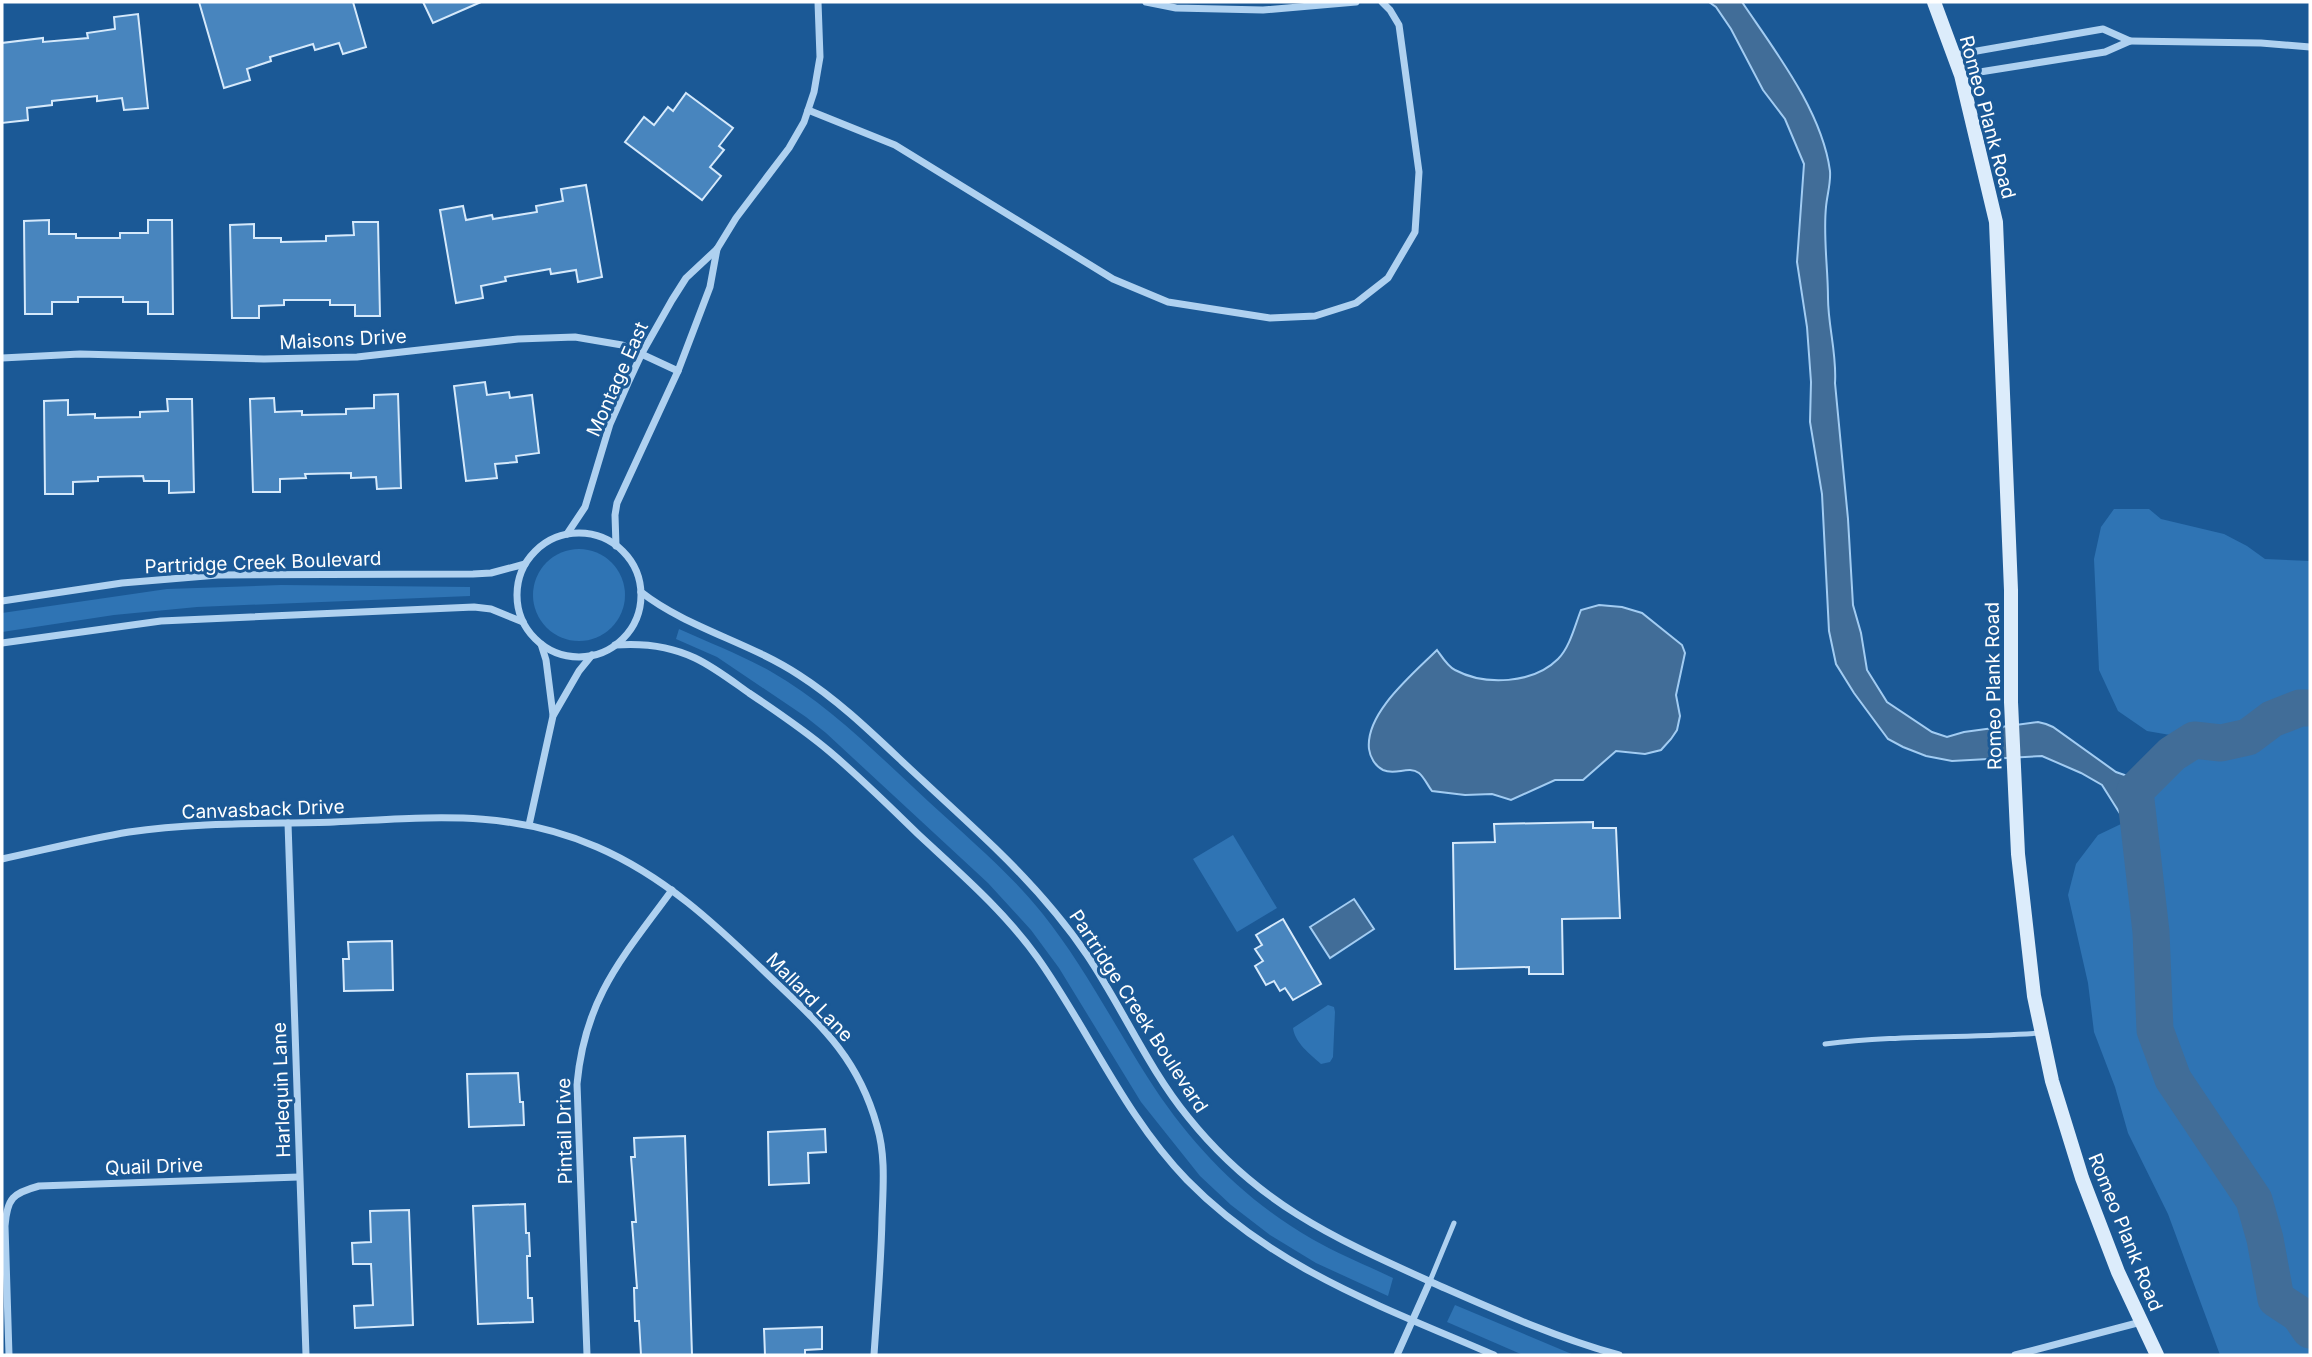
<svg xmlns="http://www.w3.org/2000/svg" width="2312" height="1357" viewBox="0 0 2312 1357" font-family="Inter,sans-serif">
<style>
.green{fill:#2f74b4}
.water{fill:#416d98;stroke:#a2ccf2;stroke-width:2}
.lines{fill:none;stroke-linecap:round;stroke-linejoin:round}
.river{stroke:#416d98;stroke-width:37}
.building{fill:#4885be;stroke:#d5e9fb;stroke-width:2}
.lane{stroke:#afd1f0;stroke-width:5}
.street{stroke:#afd1f0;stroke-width:7}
.secondary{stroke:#dcecfb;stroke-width:14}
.labels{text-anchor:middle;stroke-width:6;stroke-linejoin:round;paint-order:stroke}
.street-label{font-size:19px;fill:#fff;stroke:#1b5996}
</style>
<rect width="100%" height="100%" fill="#1b5996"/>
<g class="green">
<polygon points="2114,509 2149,509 2161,519 2224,534 2247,546 2265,559 2310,561 2310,1355 2220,1355 2168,1214 2128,1133 2115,1087 2094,1032 2088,983 2068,895 2076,864 2098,835 2121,824 2159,784 2176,761 2176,736 2147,731 2118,711 2099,670 2094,559 2101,527"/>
<circle cx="579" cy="595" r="46"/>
<polygon points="281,585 470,587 470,596 197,607 114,615 2,632 2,613 167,589"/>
<path d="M679 629C710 643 741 655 770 671 830 705 879 756 929 802 968 838 1009 872 1042 913 1083 964 1113 1023 1148 1078 1190 1144 1244 1200 1312 1239 1338 1254 1366 1265 1393 1278L1388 1296 1316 1263 1270 1235 1231 1205 1200 1176 1141 1102 1059 968 1031 930 988 883 826 733 806 717 717 657 676 639Z"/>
<polygon points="1233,835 1277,908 1237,932 1193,859"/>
<path d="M1328 1005 1334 1007 1335 1012 1333 1057 1330 1062 1321 1064C1310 1054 1295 1043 1293 1028Z"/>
<polygon points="1455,1305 1574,1355 1523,1355 1447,1322"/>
</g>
<g class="water">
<path d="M1709 2H1742C1775 51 1822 111 1830 171 1831 183 1827 195 1826 207 1823 237 1828 268 1828 298 1828 326 1837 354 1835 383L1848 519 1853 605 1861 633 1867 670 1887 702 1932 732 1947 737 1964 732 2038 722 2046 724 2053 727 2116 772 2133 778 2137 775 2119 812 2102 785 2081 773 2042 756 1952 761 1926 756 1903 747 1888 739 1854 693 1836 664 1829 631 1822 494 1810 422 1811 382 1807 327 1797 262 1804 164 1785 119 1763 90 1731 29 1716 7Z"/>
<path d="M1599 605 1622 607 1642 613 1682 645 1685 653 1676 695 1680 716 1677 730 1671 739 1661 750 1645 754 1616 751 1583 780H1555L1511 800 1492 794 1465 795 1432 791C1428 786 1424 777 1419 773 1408 765 1396 776 1383 770 1375 766 1370 757 1369 749 1365 713 1413 674 1437 650 1442 657 1448 667 1455 670 1485 686 1533 684 1558 659 1570 647 1575 625 1581 610Z"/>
<polygon points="1354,899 1374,929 1330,958 1310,927"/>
</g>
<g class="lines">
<polyline class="river" points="2310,708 2300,708 2272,719 2248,737 2221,743 2194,740 2172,754 2135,791 2151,932 2155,1030 2173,1079 2254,1200 2265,1239 2276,1299 2299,1314 2310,1330"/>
</g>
<g class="building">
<polygon points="199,2 353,2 366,47 343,54 339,43 315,50 313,44 270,57 271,61 247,69 250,80 224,88"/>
<polygon points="423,2 481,2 433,23"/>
<polygon points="138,14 148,108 124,110 122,98 97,101 97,96 52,101 52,105 27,108 28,120 2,123 2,43 43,38 43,42 88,38 87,33 115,29 114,17"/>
<polygon points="686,93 733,128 719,146 724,150 710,167 721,176 702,200 625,142 644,117 654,125 668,107 673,111"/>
<polygon points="586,185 602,277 578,282 576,270 551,274 550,269 505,277 506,281 481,286 483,298 456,303 440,210 463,206 466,220 492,215 493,219 537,212 536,206 563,201 561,189"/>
<polygon points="49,220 49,234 76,234 76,238 120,238 120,233 148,233 148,220 172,220 173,314 148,314 148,302 123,302 123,297 78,297 78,302 52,302 52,314 25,314 24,221"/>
<polygon points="353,222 378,222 380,316 355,316 355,305 330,305 330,300 284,300 284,305 259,306 259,318 232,318 230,225 254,224 254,238 281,238 281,242 326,241 326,236 354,235"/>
<polygon points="485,382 487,395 509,392 510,398 532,395 539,453 516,456 517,462 495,464 497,478 466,481 454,386"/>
<polygon points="398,394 401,488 377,489 376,477 351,478 351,473 305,474 306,478 280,479 280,492 253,492 250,399 274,398 275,412 302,411 302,415 346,414 346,409 374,408 374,395"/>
<polygon points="167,399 192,399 194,492 169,493 169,481 144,481 143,476 98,477 98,481 73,482 73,494 45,494 44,401 68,400 68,415 95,414 95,418 140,417 140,412 168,411"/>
<polygon points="1593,822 1593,828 1616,828 1620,918 1562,919 1563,974 1529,974 1529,967 1455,969 1453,843 1495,842 1494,824"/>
<polygon points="1283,919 1321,984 1293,1000 1285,988 1280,991 1274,981 1266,985 1255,966 1263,961 1255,949 1262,945 1256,935"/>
<polygon points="392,941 393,990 344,991 343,959 349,959 348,942"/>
<polygon points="518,1073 520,1102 523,1102 524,1125 469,1127 467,1074"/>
<polygon points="825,1129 826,1152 808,1153 809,1183 769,1185 768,1132"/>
<polygon points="685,1136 692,1355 641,1355 639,1321 635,1321 634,1288 637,1288 632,1222 636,1222 631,1157 635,1157 634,1138"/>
<polygon points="525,1204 526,1233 529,1233 530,1256 527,1256 528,1298 532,1298 533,1322 478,1324 473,1206"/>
<polygon points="409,1210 413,1325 355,1328 354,1306 373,1305 371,1264 353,1264 352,1243 371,1242 370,1211"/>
<polygon points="822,1327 822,1349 805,1350 805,1355 765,1355 764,1329"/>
</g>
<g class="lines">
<g class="lane">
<path d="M1825 1044C1896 1035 1969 1038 2041 1033"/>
<polyline points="1430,1281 1454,1223"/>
</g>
<g class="street">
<polyline points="1146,2 1176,8 1263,10 1356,2"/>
<polyline points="2130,41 2261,43 2310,47"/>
<polyline points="1954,55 2103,29 2130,41 2105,52 1961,75"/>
<polyline points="808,110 895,145 1113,279 1168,302 1270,318 1315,316 1356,303 1388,278 1415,232 1419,172 1399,25 1390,10 1382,2"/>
<polyline points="2,358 80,354 264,359 357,357 518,339 575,337 622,345 678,371"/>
<circle cx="579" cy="595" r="62"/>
<polyline points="567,534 585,507 610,424 628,383 642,353 672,300 686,278 717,249 736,218 789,148 804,122 814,92 820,57 818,2"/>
<polyline points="616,546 615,515 617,503 678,371 710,287 717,249"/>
<path d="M641 592C687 628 749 642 799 675 838 700 872 733 906 765 936 793 966 820 995 848 1029 881 1060 915 1087 955 1122 1007 1148 1068 1188 1117 1260 1207 1339 1240 1440 1286 1499 1312 1557 1338 1619 1355"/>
<polyline points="2,601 122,583 218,575 473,574 491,573 525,564"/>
<polyline points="2,643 161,621 474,607 491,609 523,622"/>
<polyline points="541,644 546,660 553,715"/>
<path d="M615 645C642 643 670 646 695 658 714 667 732 681 749 693 776 711 804 730 829 751 861 778 890 807 919 835 960 873 1004 911 1037 957 1089 1030 1124 1115 1187 1180 1274 1269 1383 1307 1494 1355"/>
<polyline points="288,823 306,1355"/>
<polyline points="529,825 553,716 579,671 592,655"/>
<path d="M2 859C44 850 87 839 129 832 197 822 266 824 334 822 429 818 507 808 597 847 664 876 714 923 766 973 817 1022 857 1054 877 1126 886 1156 883 1188 882 1219 881 1264 877 1310 874 1355"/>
<path d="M9 1355 5 1226C7 1198 13 1193 39 1186L299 1177"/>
<path d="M587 1355 577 1084C585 997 623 957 672 890"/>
<polyline points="1397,1355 1430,1281"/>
<polyline points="2015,1355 2141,1322"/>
</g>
<polyline class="secondary" points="1934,2 1961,75 1996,222 2011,590 2011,702 2018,854 2034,996 2052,1081 2082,1178 2118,1272 2157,1355"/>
</g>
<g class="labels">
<g class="street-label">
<text transform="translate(1988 117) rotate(75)" y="7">Romeo Plank Road</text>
<text transform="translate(343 339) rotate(-3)" y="7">Maisons Drive</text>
<text transform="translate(617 379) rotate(-66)" y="7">Montage East</text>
<text transform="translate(263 562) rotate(-2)" y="7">Partridge Creek Boulevard</text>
<text transform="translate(1993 686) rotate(-91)" y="7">Romeo Plank Road</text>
<text transform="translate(263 809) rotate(-2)" y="7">Canvasback Drive</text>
<text transform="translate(810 997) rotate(46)" y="7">Mallard Lane</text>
<text transform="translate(1139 1011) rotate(57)" y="7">Partridge Creek Boulevard</text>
<text transform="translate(281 1090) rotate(-92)" y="7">Harlequin Lane</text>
<text transform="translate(564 1131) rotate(-91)" y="7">Pintail Drive</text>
<text transform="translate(154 1166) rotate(-2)" y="7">Quail Drive</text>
<text transform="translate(2126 1232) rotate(68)" y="7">Romeo Plank Road</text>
</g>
</g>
<rect width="2312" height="1357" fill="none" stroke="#ffffff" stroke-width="7"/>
</svg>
